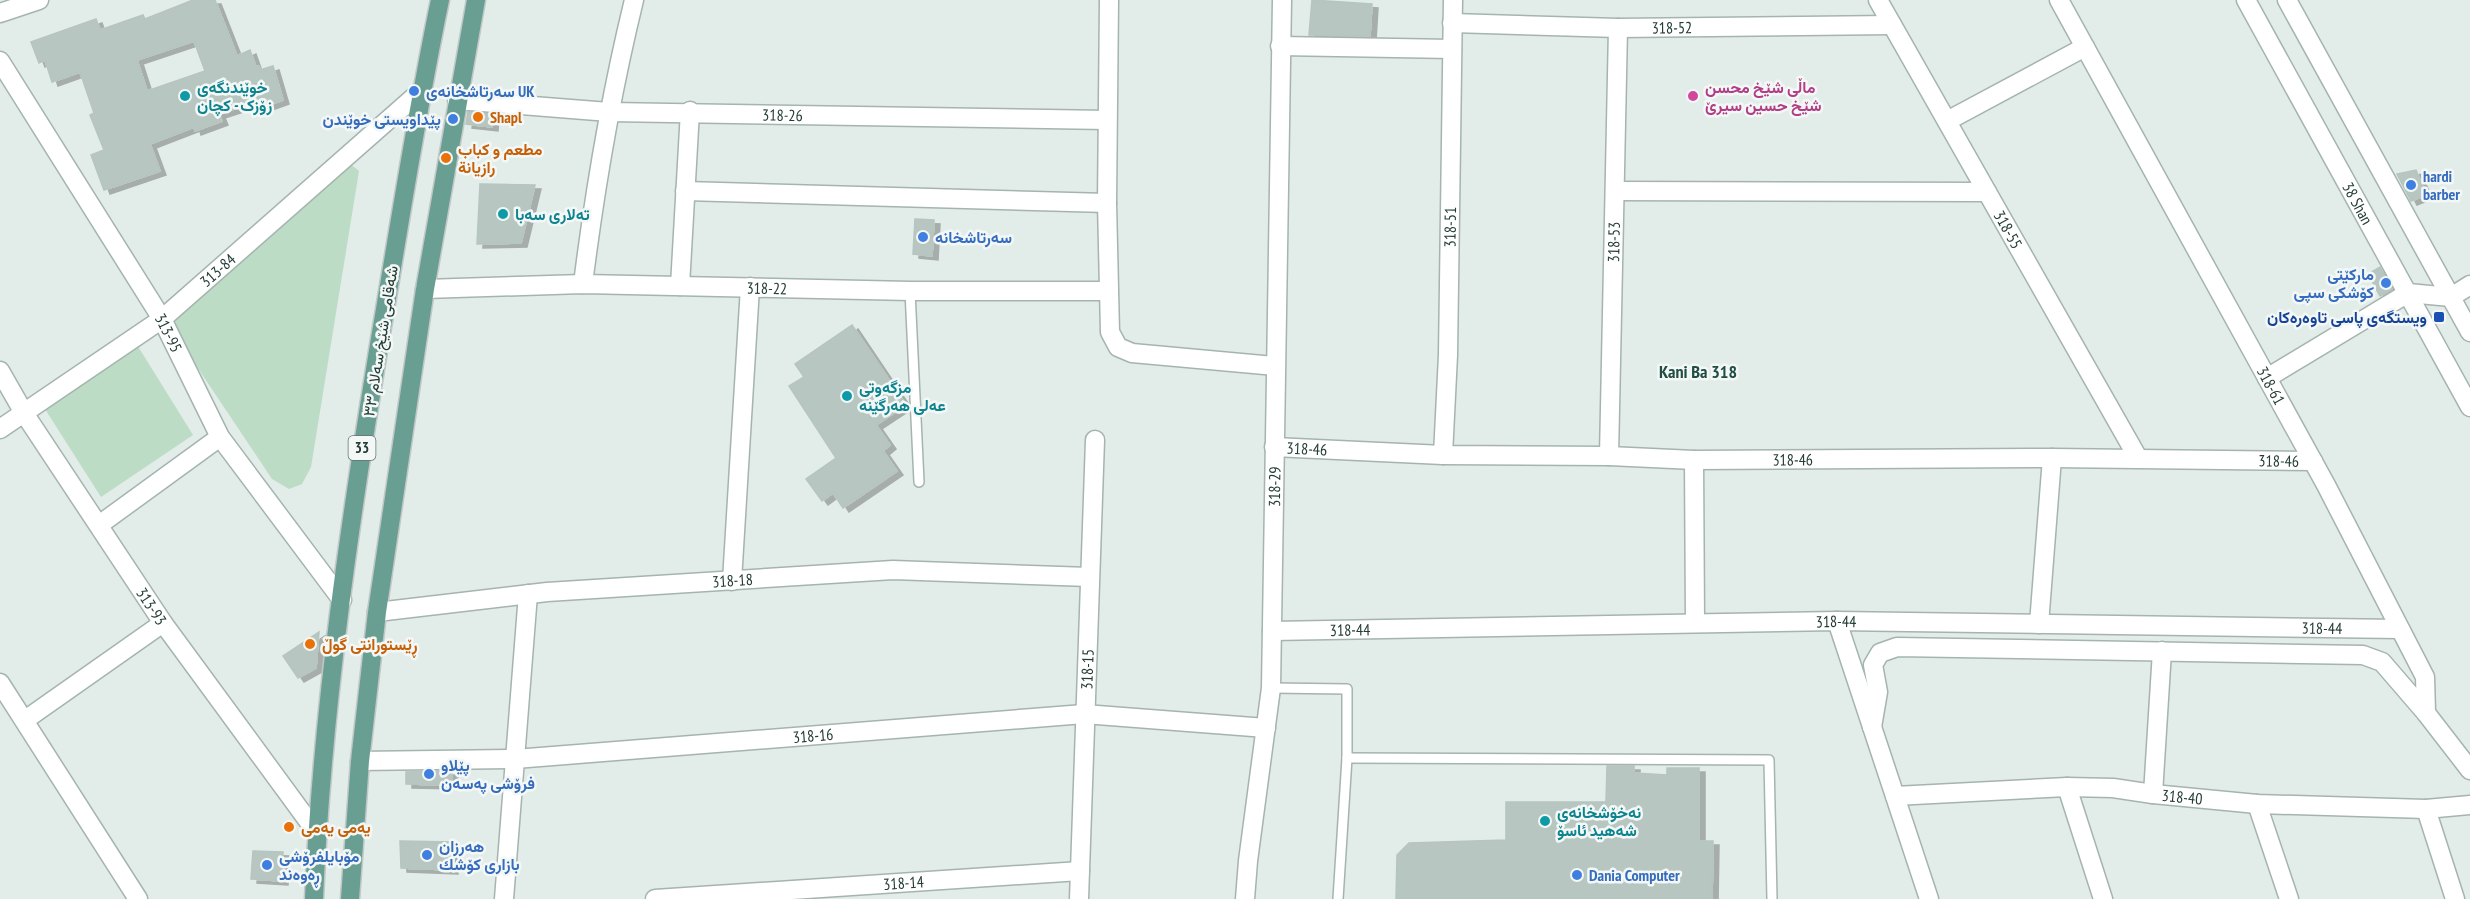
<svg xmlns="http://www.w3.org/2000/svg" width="2470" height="899" viewBox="0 0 2470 899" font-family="'PT Sans Narrow',Vazirmatn,sans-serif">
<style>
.green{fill:#bcdcc6}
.building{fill:#b8c6c1;stroke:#b5c5bf;stroke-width:1.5;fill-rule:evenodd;filter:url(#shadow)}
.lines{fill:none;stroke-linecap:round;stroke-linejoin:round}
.service-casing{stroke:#a5b4af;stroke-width:12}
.minor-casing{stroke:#a5b4af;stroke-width:21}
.tertiary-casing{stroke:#a5b4af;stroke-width:21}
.primary-casing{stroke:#c1c8c7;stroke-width:21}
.service{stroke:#fff;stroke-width:9}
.minor{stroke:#fff;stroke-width:18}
.tertiary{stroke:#fff;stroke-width:18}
.primary{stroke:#699f93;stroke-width:18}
.shop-dot{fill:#3f7fe0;stroke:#f3f8f6;stroke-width:2}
.culture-dot{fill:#0f9aa8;stroke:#f3f8f6;stroke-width:2}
.hotel-dot{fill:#d1479c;stroke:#f3f8f6;stroke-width:2}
.food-dot{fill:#e8710a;stroke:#f3f8f6;stroke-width:2}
.transit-dot{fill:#1a4fb4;stroke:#f3f8f6;stroke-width:2}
.labels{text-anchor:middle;stroke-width:5;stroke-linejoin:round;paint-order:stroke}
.shield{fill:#f3f8f6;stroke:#617470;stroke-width:1.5}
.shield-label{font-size:15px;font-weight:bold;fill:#233c36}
.street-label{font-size:16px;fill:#233c36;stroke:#f3f8f6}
.culture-label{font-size:16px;font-weight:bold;fill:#0d838f;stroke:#f3f8f6;text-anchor:start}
.hotel-label{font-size:16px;font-weight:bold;fill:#b23c85;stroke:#f3f8f6;text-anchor:start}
.shop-label{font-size:16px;font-weight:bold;fill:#366cbe;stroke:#f3f8f6;text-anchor:start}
.food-label{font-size:16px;font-weight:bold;fill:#c56008;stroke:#f3f8f6;text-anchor:start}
.transit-label{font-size:16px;font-weight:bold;fill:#164399;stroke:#f3f8f6;text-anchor:end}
.neighbourhood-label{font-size:18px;font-weight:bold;fill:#204d44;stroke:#f3f8f6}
</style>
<defs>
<filter id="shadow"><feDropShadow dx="6" dy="4" stdDeviation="0" flood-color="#0004"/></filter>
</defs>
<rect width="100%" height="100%" fill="#e2ece8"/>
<g class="green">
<polygon points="349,163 359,171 311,467 302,484 289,489 272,479 167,322"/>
<polygon points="134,340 193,435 101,497 45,409"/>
</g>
<g class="building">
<path d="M193 0H215L237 56 250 50 256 67 259 66 260 70 273 66 283 100 261 108 259 101 219 114 222 121 195 131 194 127 150 144 160 171 104 190 91 155 104 150 90 115 94 113 80 72 52 82 45 60 39 63 31 42 96 19 100 30 143 15 145 19ZM194 41 205 71 147 91 137 60Z"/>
<polygon points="1312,0 1372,4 1370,36 1309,35"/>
<polygon points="468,112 493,114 492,127 466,124"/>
<polygon points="2416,170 2426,195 2411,201 2397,174"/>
<polygon points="480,184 535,185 521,243 477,244"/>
<polygon points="915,219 934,220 932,256 913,254"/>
<polygon points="2380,267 2392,289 2380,296 2368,274"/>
<polygon points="852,325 906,405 876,425 890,445 883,451 897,471 843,508 833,493 822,501 806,479 836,458 789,386 804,377 795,364"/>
<polygon points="319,632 316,668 298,678 283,656"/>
<polygon points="1607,766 1634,766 1634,773 1667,775 1667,768 1699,768 1699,841 1713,841 1712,899 1396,899 1397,855 1409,843 1506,840 1506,802 1606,802"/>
<polygon points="452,771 452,785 406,784 406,772"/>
<polygon points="400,841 454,842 452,870 401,868"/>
<polygon points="253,851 283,852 282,881 251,879"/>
</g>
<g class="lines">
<defs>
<g id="service">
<polyline points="910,291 919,482"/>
<polyline points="1271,688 1347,689 1347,758 1338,899"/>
<polyline points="1347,758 1769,760 1772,899"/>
</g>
<g id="minor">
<polyline points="1109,0 1107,203 1110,332 1118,347 1132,353 1275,366"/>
<path id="s1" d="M1878 0 2138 458"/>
<path id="s2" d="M2059 0 2326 485 2425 677 2426 713 2470 770"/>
<polyline points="0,13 39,0"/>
<path id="s3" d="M1452 23 1618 28 1892 25"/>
<polyline points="1280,46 1452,49"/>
<path id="s4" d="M0 61 162 319 220 437 342 600"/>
<path id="s5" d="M457 100 609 112 1107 120"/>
<polyline points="1947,121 2085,47"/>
<polyline points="685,191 1107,203"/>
<polyline points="1615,191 1987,192"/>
<path d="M583 284C595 188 611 94 634 0"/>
<polyline points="680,286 690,111"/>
<path id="s6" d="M425 289 583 284 910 291H1108"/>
<polyline points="2451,297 2470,285"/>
<path id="s7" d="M0 371 24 413 163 623 317 833"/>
<polyline points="2267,378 2408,293"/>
<path id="s8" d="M0 429 162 319 421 91"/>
<path id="s9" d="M1274 447 1443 455 1609 456 1694 460 2052 458 2313 461"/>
<path id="s10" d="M1443 455 1448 355 1453 0"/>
<path id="s11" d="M1609 456 1618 28"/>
<polyline points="1694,460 1695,622"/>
<polyline points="99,525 220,437"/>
<polyline points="732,581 750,287"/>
<path id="s12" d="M377 612 547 592 893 570 1089 577"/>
<polyline points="1837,621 1929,899"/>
<polyline points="2039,624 2052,458"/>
<path id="s13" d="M1272 631 1837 621 2400 629"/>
<polyline points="0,683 138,899"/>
<polyline points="25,720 163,623"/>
<polyline points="1872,727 1878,692 1873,665 1880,653 1897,647 2363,655 2382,662 2426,713"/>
<path id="s14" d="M360 761 515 759 1084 714 1266 728"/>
<polyline points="2067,787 2103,899"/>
<polyline points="2153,794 2162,651"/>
<path id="s15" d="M1895 796 2067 787 2113 788 2153 794 2257 804 2426 809 2470 805"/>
<polyline points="2257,804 2289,899"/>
<polyline points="2426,809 2455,899"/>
<polyline points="504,899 528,594"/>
<path id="s16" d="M655 899 1080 871"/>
<path id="s17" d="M1079 899 1095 440"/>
<path id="s18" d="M1245 899 1248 861 1271 688 1282 0"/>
</g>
<g id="tertiary">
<path id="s19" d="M2246 0 2470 407"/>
<polyline points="2287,0 2470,332"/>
<polyline points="2408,293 2451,297"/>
</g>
<g id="primary">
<path d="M314 899C322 709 350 520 381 333 400 222 417 110 440 0"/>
<polyline points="350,899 360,761 377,612 425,289 476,0"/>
</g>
</defs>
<use href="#service" class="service-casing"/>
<use href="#minor" class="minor-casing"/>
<use href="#tertiary" class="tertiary-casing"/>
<use href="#primary" class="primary-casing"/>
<use href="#service" class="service"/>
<use href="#minor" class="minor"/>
<use href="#tertiary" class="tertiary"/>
<use href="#primary" class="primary"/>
</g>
<g class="shop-dot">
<circle cx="414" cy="91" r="6"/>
<circle cx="453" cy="119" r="6"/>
<circle cx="2411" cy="185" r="6"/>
<circle cx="923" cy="237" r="6"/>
<circle cx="2386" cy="283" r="6"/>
<circle cx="429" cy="774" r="6"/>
<circle cx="427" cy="855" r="6"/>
<circle cx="267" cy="865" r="6"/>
<circle cx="1577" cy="875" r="6"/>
</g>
<g class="culture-dot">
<circle cx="185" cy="96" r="6"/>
<circle cx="503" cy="214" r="6"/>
<circle cx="847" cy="396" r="6"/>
<circle cx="1545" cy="821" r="6"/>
</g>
<circle class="hotel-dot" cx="1693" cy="96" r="6"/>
<g class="food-dot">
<circle cx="478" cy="117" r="6"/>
<circle cx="446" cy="158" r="6"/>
<circle cx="310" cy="644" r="6"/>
<circle cx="289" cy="827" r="6"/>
</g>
<rect class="transit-dot" x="2433" y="311" width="12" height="12" rx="3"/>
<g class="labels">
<rect class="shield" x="348.5" y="436" width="27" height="24" rx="4.5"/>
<g class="shield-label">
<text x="362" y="453">33</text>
</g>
<g class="street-label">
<text dy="6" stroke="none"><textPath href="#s3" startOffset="220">318-52</textPath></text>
<text dy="6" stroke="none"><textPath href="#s5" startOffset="326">318-26</textPath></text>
<text dy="6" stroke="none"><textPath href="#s19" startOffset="232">38 Shan</textPath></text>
<text dy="6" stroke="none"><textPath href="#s10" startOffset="228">318-51</textPath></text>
<text dy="6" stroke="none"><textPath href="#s1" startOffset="264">318-55</textPath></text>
<text dy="6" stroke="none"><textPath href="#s11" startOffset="214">318-53</textPath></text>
<text dy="6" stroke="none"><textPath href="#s8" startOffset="270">313-84</textPath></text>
<text dy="6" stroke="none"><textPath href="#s6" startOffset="342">318-22</textPath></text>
<text dy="6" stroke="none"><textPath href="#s4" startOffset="320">313-95</textPath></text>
<text transform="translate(380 341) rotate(-81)" y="6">شەقامی شێخ سەلام ٣٣</text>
<text dy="6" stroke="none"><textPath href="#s2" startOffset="440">318-61</textPath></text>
<text dy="6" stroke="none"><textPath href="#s9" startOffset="33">318-46</textPath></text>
<text dy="6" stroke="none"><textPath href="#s9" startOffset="519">318-46</textPath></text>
<text dy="6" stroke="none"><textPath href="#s9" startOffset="1005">318-46</textPath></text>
<text dy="6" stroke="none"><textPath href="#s18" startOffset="414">318-29</textPath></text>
<text dy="6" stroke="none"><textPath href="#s12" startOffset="357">318-18</textPath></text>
<text dy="6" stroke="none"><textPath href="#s7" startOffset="280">313-93</textPath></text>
<text dy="6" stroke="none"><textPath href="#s13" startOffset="564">318-44</textPath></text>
<text dy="6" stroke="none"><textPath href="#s13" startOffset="1050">318-44</textPath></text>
<text dy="6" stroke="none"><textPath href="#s13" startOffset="78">318-44</textPath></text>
<text dy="6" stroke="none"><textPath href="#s17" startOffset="230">318-15</textPath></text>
<text dy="6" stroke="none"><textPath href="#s14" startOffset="454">318-16</textPath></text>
<text dy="6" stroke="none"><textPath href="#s15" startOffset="288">318-40</textPath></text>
<text dy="6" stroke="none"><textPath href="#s16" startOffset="249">318-14</textPath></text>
</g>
<g class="culture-label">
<text x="197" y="93">خوێندنگەی<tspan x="197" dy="18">زۆزک - کچان</tspan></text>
<text x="515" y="220">تەلاری سەبا</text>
<text x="859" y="393">مزگەوتی<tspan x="859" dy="18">عەلی هەرگێنە</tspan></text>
<text x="1557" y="818">نەخۆشخانەی<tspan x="1557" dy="18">شەهید ئاسۆ</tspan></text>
</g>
<g class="hotel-label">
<text x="1705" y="93">ماڵی شێخ محسن<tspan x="1705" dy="18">شێخ حسین سیرێ</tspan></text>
</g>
<g class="shop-label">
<text x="426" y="97">سەرتاشخانەی UK</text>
<text x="441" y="125" text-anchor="end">پێداویستی خوێندن</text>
<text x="2423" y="182">hardi<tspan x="2423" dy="18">barber</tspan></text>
<text x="935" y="243">سەرتاشخانە</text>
<text x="2374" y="280" text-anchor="end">مارکێتی<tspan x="2374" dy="18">کۆشکی سپی</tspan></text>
<text x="441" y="771">پێلاو<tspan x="441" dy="18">فرۆشی پەسەن</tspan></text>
<text x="439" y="852">هەرزان<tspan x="439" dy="18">بازاری کۆشك</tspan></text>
<text x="279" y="862">مۆبایلفرۆشی<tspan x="279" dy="18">ڕەوەند</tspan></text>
<text x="1589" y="881">Dania Computer</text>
</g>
<g class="food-label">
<text x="490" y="123">Shapl</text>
<text x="458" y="155">مطعم و كباب<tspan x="458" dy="18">رازيانة</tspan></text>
<text x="322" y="650">ڕێستورانتی گوڵ</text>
<text x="301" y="833">یەمی یەمی</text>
</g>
<g class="transit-label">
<text x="2427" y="323">ویستگەی پاسی تاوەرەکان</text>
</g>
<g class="neighbourhood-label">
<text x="1698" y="378">Kani Ba 318</text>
</g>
</g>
</svg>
